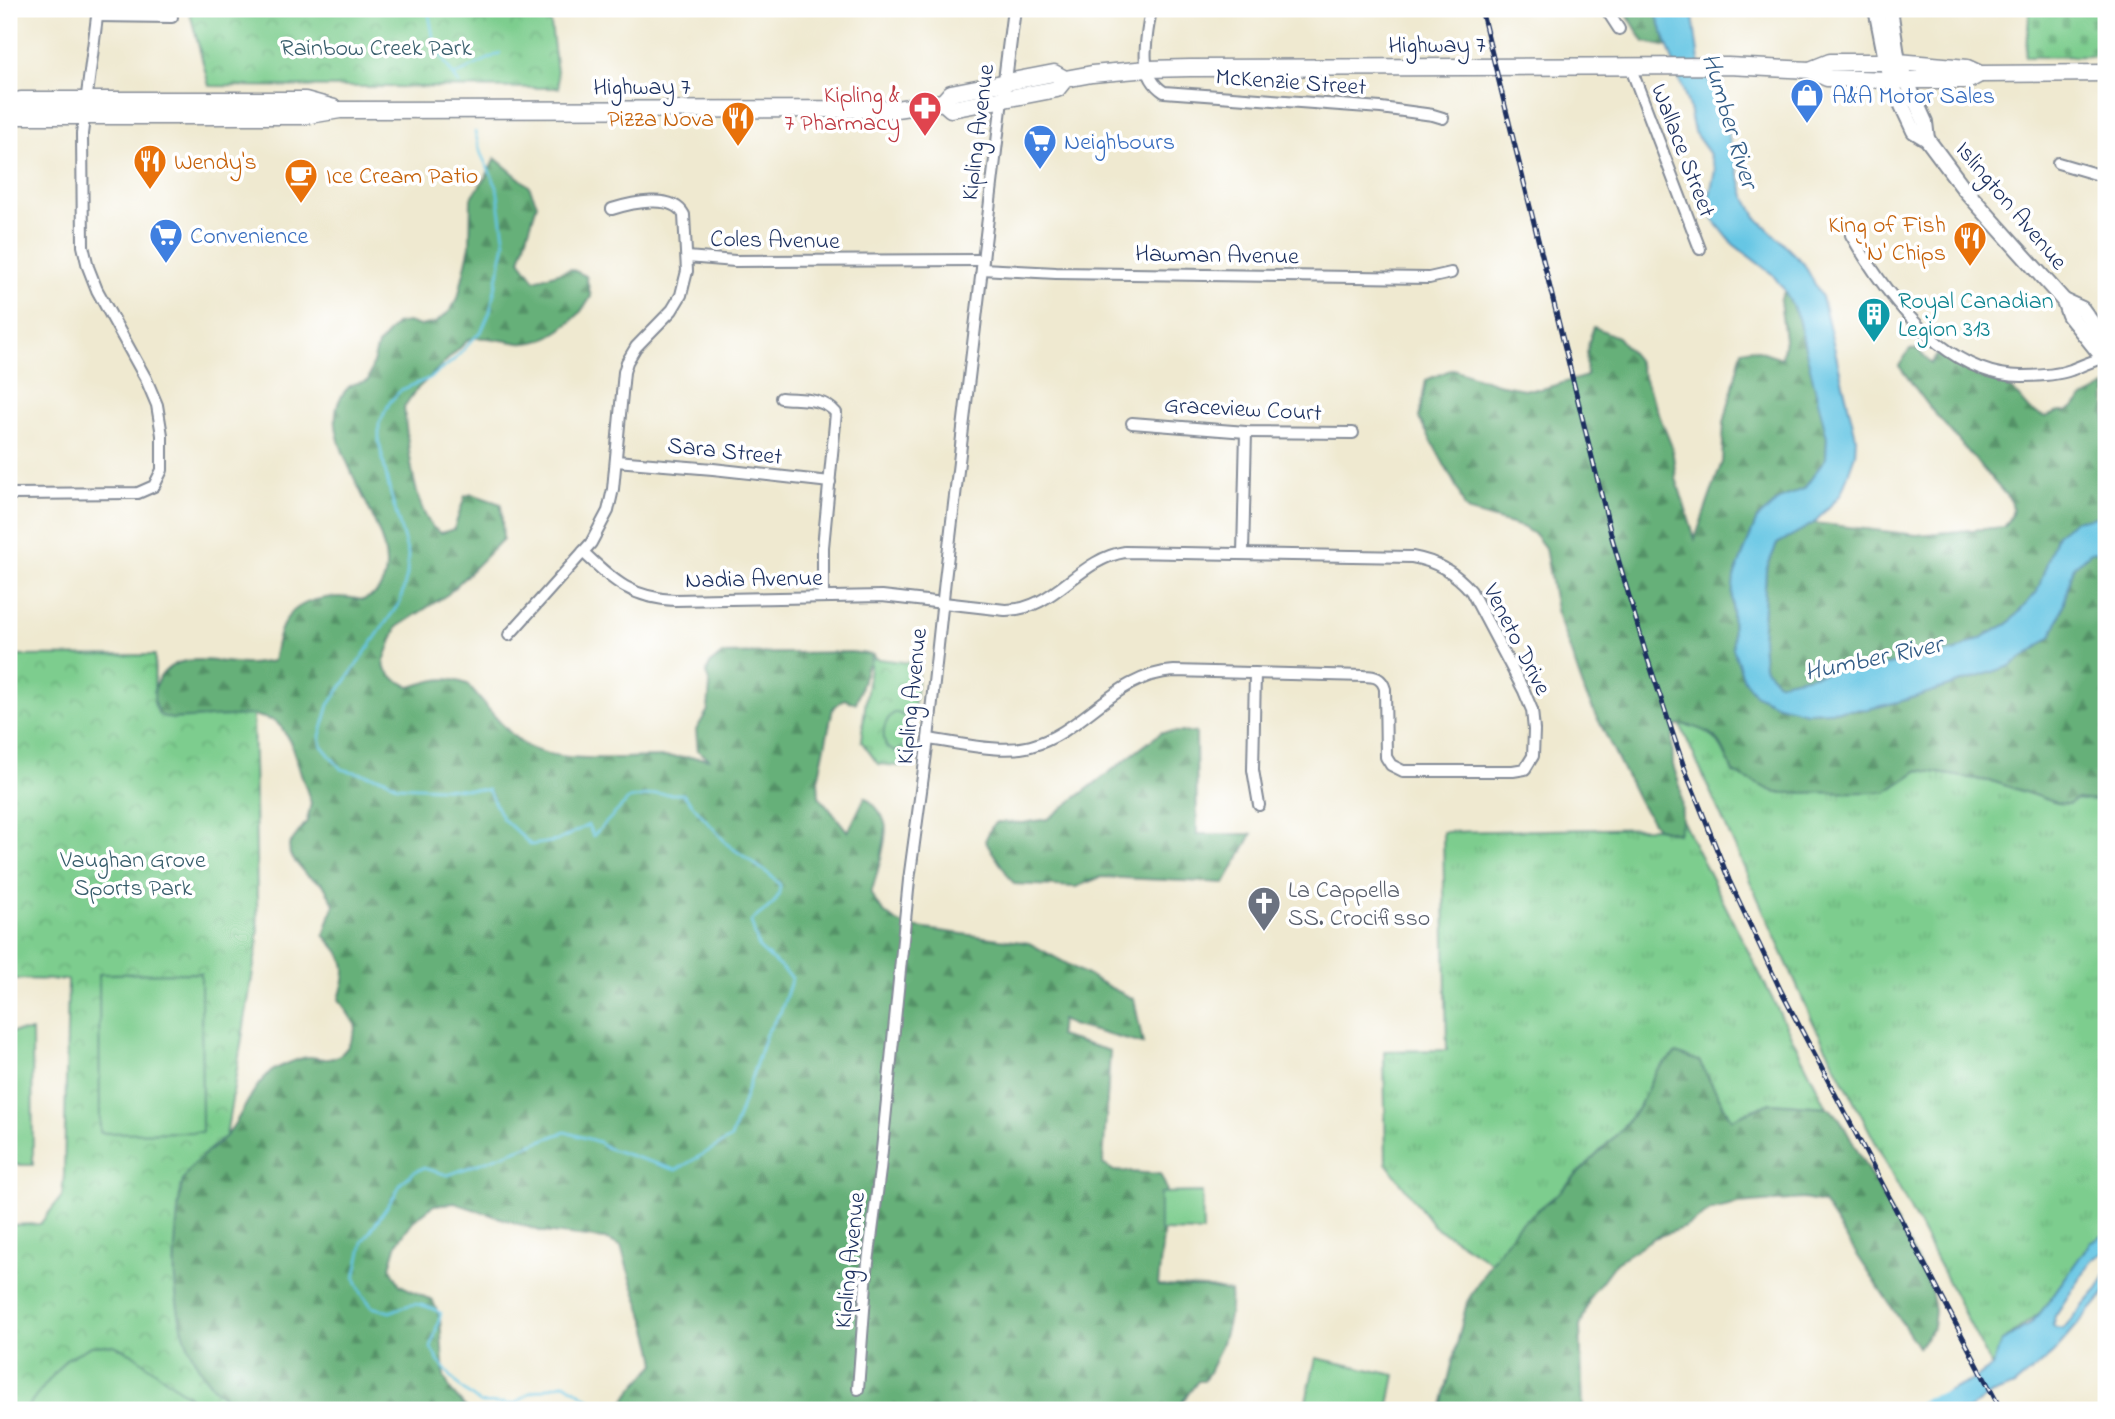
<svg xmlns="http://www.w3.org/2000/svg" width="2115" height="1419" viewBox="0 0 2115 1419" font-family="'Indie Flower',sans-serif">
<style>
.grass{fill:url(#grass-tufts);stroke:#4c7e76;stroke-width:2}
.forest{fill:url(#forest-firs);stroke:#40706c;stroke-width:2}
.cemetery{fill:url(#cemetery-stones);stroke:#4c7e76;stroke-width:2}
.park{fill:url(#park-crowns);stroke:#4c7e76;stroke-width:2}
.pitch{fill:#7dcd8e;stroke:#4c7e76;stroke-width:2}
.water{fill:#66c6e4;stroke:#407aa1;stroke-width:2}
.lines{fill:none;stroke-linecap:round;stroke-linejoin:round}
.stream{stroke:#66c6e4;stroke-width:2.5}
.river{stroke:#66c6e4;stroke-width:16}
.minor-casing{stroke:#858c97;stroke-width:14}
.tertiary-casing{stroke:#858c97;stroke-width:16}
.secondary-casing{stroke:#858c97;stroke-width:18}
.primary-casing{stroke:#858c97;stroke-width:19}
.minor{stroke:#fff;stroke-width:10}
.tertiary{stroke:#fff;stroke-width:12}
.secondary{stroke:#fff;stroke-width:14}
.primary{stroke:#fff;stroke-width:16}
.rail-casing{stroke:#1b2f5e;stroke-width:5}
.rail{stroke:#fff;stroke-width:2.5;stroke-dasharray:8;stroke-linecap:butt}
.labels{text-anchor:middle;stroke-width:7;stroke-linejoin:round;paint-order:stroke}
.street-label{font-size:24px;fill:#1b2f5e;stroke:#fff}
.park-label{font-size:24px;fill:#385e6c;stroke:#fff}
.health-label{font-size:24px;fill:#be3a42;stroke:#fff;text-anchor:end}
.shop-label{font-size:24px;fill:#366cbe;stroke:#fff;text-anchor:start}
.food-label{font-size:24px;fill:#c56008;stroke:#fff;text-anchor:end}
.culture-label{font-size:24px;fill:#0d838f;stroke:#fff;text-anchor:start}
.worship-label{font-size:24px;fill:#5b616d;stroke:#fff;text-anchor:start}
.water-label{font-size:26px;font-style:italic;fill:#325c86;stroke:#fff}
</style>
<defs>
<pattern id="grass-tufts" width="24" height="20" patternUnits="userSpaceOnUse" patternTransform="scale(1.75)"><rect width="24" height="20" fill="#7dcd8e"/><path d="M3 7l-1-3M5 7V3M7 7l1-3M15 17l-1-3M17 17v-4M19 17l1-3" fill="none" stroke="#6bb07d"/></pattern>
<pattern id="forest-firs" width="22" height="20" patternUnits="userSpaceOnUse" patternTransform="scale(1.75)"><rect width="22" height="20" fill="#66b079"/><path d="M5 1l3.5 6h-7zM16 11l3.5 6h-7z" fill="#539066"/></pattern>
<pattern id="cemetery-stones" width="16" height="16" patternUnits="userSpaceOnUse" patternTransform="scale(1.75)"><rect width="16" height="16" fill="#7dcd8e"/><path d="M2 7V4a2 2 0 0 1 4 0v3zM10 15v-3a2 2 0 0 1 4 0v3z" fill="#6bb07d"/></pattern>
<pattern id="park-crowns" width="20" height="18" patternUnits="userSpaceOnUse" patternTransform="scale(1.75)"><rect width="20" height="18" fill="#7dcd8e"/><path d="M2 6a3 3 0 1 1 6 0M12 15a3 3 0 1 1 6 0" fill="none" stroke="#6bb07d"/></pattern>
</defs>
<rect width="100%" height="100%" fill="#fff"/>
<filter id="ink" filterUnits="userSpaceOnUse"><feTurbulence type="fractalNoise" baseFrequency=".0143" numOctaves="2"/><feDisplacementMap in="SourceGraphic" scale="14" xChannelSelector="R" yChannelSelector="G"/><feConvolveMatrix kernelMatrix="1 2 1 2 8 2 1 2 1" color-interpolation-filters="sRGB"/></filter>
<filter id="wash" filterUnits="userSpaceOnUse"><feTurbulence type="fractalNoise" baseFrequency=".00686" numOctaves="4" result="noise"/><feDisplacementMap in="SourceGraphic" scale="28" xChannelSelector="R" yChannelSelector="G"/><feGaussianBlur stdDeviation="1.57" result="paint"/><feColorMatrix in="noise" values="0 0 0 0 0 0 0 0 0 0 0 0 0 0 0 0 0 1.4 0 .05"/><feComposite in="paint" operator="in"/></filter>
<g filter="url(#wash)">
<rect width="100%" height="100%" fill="#efe9d0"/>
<g class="grass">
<path d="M1680 724C1717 730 1719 742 1734 773L1886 792 1919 770 1995 782 2057 803 2076 799 2106 802V1234L2090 1243 2041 1312 2001 1342 1992 1367 1813 1022Z"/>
<polygon points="1682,820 1827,1107 1770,1103 1731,1119 1699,1061 1656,1071 1639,1107 1618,1133 1559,1193 1518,1226 1491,1262 1434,1226 1386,1163 1384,1051 1447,1050 1443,832 1657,828 1678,833"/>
</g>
<g class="forest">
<polygon points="1624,9 1656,9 1657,16 1668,47 1644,42"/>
<path d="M495 158 529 186 537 204 520 260 535 280 571 269 586 276 591 297C578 320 547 346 519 343 502 341 486 335 469 339L415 391 404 407C407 437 413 504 432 526 434 529 438 531 441 533L454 529 465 496 472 494 501 504 503 539 448 594 397 627 384 661 385 669 396 680 411 687C432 680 445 675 467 684 481 700 506 732 523 744 563 770 660 751 710 759L698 751 696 730 708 710 710 685 706 673 710 664 722 654 851 652 874 655 876 661 867 666 856 703 844 699 833 708 818 780 819 796 848 832 865 797C874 804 882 812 885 823 889 837 875 879 871 894 880 911 893 923 911 927L1029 943 1109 987 1134 999 1143 1044 1071 1025 1061 1020 1059 1036 1110 1051 1103 1164 1114 1171 1160 1174 1166 1187 1167 1195 1158 1286 1204 1287 1230 1292C1233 1321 1218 1357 1204 1381H1198L1176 1410H622C625 1392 644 1377 656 1364 650 1323 631 1286 621 1246L605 1239 543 1232 455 1203 434 1205 413 1221 397 1243 390 1267 400 1285 433 1301 440 1319 444 1376 451 1391 468 1410H241C231 1403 220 1395 212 1386 175 1343 172 1284 176 1230 178 1217 179 1188 184 1177 193 1160 213 1149 226 1136 243 1116 250 1088 272 1071 280 1066 297 1059 307 1057 313 1056 321 1060 328 1059 346 1057 352 1041 356 1026L339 999C349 965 348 961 324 935L334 904 323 884 306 875 290 855 289 845 307 821 311 803 291 744 282 728 275 721 253 715 170 719 159 715C153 700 151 693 159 679 177 649 217 663 245 664 254 664 264 662 273 661 276 648 277 635 284 623 298 596 337 594 363 600 368 598 374 595 377 592 417 544 311 448 341 397 344 393 347 387 352 385 356 383 363 382 368 381L378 345 396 324 408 322 420 326 435 323 450 311 458 298 470 246 471 198 486 177Z"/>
<path d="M1785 290 1798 318 1819 401 1827 437 1826 458 1804 489 1782 498 1757 519 1735 577 1732 599 1733 648 1806 712 1868 709 1902 701 2008 667 2035 649 2051 636 2059 619 2074 566 2091 551 2106 550V802L2077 799 2069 804 2057 803 1995 782 1919 770 1886 792 1777 793 1733 773C1729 763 1725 749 1718 741 1711 731 1687 722 1676 726L1672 739 1673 765 1681 789 1682 820 1678 833 1657 828 1639 802 1585 693 1556 610 1545 548 1535 535 1522 527 1470 512 1465 508 1458 490 1419 418 1426 380 1453 369 1497 384 1524 389H1542L1587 376C1585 359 1587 343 1594 327L1618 337 1637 360 1672 447 1676 478 1695 539 1722 462 1724 423 1742 350 1751 348 1782 358 1785 339 1780 301Z"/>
<path d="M1910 349H1917L1931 364 1937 355 1974 373 2011 388 2031 411 2045 417 2059 412H2067L2084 398 2106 386V517L2101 516 2057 534 2038 592 2008 624 1956 651 1887 665 1832 671 1778 683 1764 667 1762 640 1766 570 1777 544 1814 523 1917 535 2004 527C2011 519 2015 510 2011 501L1931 409 1899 366Z"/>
<polygon points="1162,732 1196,732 1197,834 1252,834 1225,883 1101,877 1076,887 1014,884 985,841 991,828 997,822 1023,823 1048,819"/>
<polygon points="1676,1053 1699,1061 1731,1119 1770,1103 1827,1107 1840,1119 1917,1260 1931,1290 1935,1311 1933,1327 1918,1347 1823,1203 1803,1199 1738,1204 1712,1210 1685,1227 1654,1238 1616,1262 1590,1297 1580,1327 1583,1410 1441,1410 1467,1302 1491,1262 1518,1226 1559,1193 1618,1133 1639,1107 1656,1071"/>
</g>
<polygon class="cemetery" points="2030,9 2106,9 2106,56 2025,57"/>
<g class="park">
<polygon points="189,9 549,9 559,88 209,86"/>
<path d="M155 655 154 703 159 715 171 719 253 715 258 941 226 1136C214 1145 190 1165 184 1178 178 1192 178 1217 176 1232 171 1285 176 1343 212 1386 220 1395 231 1402 241 1410H9V1225L40 1224 62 1196 64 1175 68 980 9 979V656Z"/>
<polygon points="871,658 919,664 908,767 878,764 861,741"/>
</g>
<g class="pitch">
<path d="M894 713H898L905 717 909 723V734L906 745 895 752 887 748C881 736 883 721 894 713Z"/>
<polygon points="201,973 202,1132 100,1133 99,974"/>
<polygon points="32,1031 33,1165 9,1165 9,1032"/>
<polygon points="1202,1192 1203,1232 1160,1231 1160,1193"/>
<polygon points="114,1345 131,1353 207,1410 25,1410 66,1359 91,1346"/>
<polygon points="1316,1358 1395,1375 1388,1410 1329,1410 1305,1405"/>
</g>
<g class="water">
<polygon points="1656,9 1692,9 1699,61 1718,98 1745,196 1756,217 1804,264 1822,297 1856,437 1855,454 1841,494 1814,523 1777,544 1766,570 1762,640 1764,667 1778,683 1832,671 1887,665 1956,651 2008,624 2037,592 2057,534 2074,521 2101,516 2106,517 2106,550 2091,552 2074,566 2059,619 2051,636 2035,649 2008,667 1902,701 1868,709 1806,712 1775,704 1756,695 1744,680 1733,648 1732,599 1734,577 1757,519 1782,498 1804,489 1826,458 1827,437 1798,318 1785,291 1772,274 1733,244 1713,219 1708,203 1715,170 1709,153 1694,132 1688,104 1657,16"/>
<polygon points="2106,1234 2106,1254 2103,1253 2092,1260 2055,1316 2052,1327 2063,1329 2099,1288 2106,1273 2106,1292 2053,1353 2014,1386 1990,1395 1968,1410 1926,1410 1943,1394 1973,1380 1992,1367 2001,1342 2030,1324 2041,1312 2090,1243"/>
</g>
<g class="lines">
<g class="stream">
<polyline points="428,9 435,47 459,84"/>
<polyline points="454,76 500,53"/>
<path d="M475 132 481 154 497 187 505 243 490 312 482 330 453 361 430 378 401 390 390 402 379 424V442L390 492 408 554 407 575 400 602 329 705 320 736 322 746 341 769 386 779 397 786 488 790 502 818 531 845 557 841 588 825 593 836 629 799 657 794H683L728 845 770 875 780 885C779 907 764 908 751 922L759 948 792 978 781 1011 766 1034 731 1138 676 1170 607 1148 599 1142 565 1132 448 1175 423 1168 414 1172 401 1183 395 1195 363 1242 355 1278 361 1292 372 1307 390 1312C413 1302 418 1301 441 1313L431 1348 438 1361 462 1389 480 1403 515 1404 530 1393 565 1383 594 1402 597 1410"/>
</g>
<polyline class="river" points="1923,1410 1929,1405 1951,1399"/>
</g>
</g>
<g filter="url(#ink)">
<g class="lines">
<defs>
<g id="minor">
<path d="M1151 9C1147 37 1136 74 1164 92L1381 108 1433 115 1443 118"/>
<polyline points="1606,9 1619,29"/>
<polyline points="97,16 172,17"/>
<polyline points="1630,66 1700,249"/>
<polyline points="2058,163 2106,177"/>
<path d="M1851 235C1886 295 1945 377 2023 376 2038 376 2057 375 2071 370 2083 365 2094 360 2106 357"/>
<polyline points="687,257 735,261 982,260"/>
<polyline points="982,269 1056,273 1429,278 1451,273"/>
<path d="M781 398C800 400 823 397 836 413L823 547V597"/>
<polyline points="1132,423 1246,432 1353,433"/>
<polyline points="616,461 713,469 830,482"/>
<polyline points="9,494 138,493 154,486 162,470 162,435 157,405 146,379 97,290 88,267 83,246 82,134 98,9"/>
<path d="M583 552C614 581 631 598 675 600L882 596 1005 610C1054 611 1078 559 1125 552L1412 557C1436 561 1455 572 1471 591L1524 691 1532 710 1534 730 1533 756 1525 769 1513 771H1403L1391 765 1386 757 1385 689C1382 678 1375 676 1364 676L1174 671C1115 674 1084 732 1031 746 1001 754 959 743 928 739"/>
<polyline points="1243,553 1246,432"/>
<path d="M509 635 591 543 608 511 613 489 624 372 627 362 636 347 672 310 681 295 687 271 684 215C673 193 631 203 612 209"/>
<polyline points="1255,673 1253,770 1259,805"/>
<polyline points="858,1389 867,1270 880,1170 909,880 928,739 945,580 1002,100"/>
</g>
<polyline id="tertiary" points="1004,88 1014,9"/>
<g id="secondary">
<polyline points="1876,9 1890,80 1914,131 1927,139 1965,190 2064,301 2069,315 2106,361"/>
<polyline points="1890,9 1898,62 1925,122 1927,139"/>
<polyline points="2064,301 2082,309 2106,342"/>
</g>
<g id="primary">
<polyline points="1810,70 1830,62 1898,62 1967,68 1980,74 2106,73"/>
<polyline points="943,102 951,109 1057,89 1065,79"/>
<polyline points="9,103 21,100 305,100 334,108"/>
<polyline points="9,114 20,116 304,116 340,110 896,109 943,102 951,93 1054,73 1065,79 1092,74 1148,69 1190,68 1728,66 1810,70 1827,78 1890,80 1969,80 1980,74"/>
</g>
</defs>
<use href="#minor" class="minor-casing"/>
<use href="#tertiary" class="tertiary-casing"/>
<use href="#secondary" class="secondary-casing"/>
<use href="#primary" class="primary-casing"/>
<use href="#minor" class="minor"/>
<use href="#tertiary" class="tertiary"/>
<use href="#secondary" class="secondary"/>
<use href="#primary" class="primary"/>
<defs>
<polyline id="rail" points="1481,9 1612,538 1646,654 1684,767 1729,880 1781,991 2001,1410"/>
</defs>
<use href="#rail" class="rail-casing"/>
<use href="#rail" class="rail"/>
</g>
</g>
<defs>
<symbol id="shop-pin" viewBox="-11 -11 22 30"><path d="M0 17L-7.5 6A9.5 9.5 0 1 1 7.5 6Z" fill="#3f7fe0" stroke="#fff"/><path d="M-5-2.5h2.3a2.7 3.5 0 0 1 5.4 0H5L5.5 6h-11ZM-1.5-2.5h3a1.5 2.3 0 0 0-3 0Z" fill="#fff"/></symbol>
<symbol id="pharmacy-pin" viewBox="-11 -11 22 30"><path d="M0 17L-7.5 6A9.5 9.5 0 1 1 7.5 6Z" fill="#e0444e" stroke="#fff"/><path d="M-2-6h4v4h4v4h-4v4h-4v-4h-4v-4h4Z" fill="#fff"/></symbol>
<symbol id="restaurant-pin" viewBox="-11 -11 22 30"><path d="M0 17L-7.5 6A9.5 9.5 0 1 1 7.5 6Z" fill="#e8710a" stroke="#fff"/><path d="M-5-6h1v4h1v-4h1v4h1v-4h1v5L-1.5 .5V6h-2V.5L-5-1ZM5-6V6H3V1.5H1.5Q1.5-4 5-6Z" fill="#fff"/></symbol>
<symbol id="supermarket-pin" viewBox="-11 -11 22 30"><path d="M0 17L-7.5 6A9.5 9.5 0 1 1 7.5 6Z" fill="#3f7fe0" stroke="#fff"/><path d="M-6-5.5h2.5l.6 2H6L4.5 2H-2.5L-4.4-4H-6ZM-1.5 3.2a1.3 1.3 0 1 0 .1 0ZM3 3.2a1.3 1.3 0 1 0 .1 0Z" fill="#fff"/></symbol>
<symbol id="cafe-pin" viewBox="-11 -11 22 30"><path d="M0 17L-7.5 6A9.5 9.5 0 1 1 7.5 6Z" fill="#e8710a" stroke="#fff"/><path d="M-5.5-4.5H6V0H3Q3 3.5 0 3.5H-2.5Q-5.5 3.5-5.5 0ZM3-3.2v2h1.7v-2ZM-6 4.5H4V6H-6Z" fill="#fff"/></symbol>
<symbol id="building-pin" viewBox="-11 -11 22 30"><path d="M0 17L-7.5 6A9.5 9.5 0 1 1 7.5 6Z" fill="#0f9aa8" stroke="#fff"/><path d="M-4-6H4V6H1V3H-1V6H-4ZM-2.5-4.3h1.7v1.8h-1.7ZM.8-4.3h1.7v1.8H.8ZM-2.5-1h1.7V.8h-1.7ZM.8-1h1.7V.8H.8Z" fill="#fff"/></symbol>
<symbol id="church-pin" viewBox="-11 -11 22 30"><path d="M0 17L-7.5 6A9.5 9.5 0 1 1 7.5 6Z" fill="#6b7280" stroke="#fff"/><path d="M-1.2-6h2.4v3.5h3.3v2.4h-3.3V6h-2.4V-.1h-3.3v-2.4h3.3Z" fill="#fff"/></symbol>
</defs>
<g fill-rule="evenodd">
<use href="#shop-pin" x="1788" y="76" width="38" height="52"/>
<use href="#pharmacy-pin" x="906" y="89" width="38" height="52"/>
<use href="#restaurant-pin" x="719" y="99" width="38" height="52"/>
<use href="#supermarket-pin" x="1021" y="122" width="38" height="52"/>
<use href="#restaurant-pin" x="131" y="142" width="38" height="52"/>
<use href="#cafe-pin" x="282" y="156" width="38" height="52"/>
<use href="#supermarket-pin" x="147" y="216" width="38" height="52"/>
<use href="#restaurant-pin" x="1951" y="219" width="38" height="52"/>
<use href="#building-pin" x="1855" y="295" width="38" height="52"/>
<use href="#church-pin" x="1245" y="884" width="38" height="52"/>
</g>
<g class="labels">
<g class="street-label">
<text x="1437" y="52">Highway 7</text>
<text transform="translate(1291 81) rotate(4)" y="8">McKenzie Street</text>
<text x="642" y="94">Highway 7</text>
<text transform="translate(977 132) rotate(-83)" y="8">Kipling Avenue</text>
<text transform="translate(1684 150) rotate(69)" y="8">Wallace Street</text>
<text transform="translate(2012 205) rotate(50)" y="8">Islington Avenue</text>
<text transform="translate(775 239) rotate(1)" y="8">Coles Avenue</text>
<text transform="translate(1217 254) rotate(1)" y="8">Hawman Avenue</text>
<text transform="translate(1243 408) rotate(3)" y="8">Graceview Court</text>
<text transform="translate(725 450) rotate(6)" y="8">Sara Street</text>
<text transform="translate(754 578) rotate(-1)" y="8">Nadia Avenue</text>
<text transform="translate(1518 639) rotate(63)" y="8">Veneto Drive</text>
<text transform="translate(911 696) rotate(-84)" y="8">Kipling Avenue</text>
<text transform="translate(849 1260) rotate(-84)" y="8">Kipling Avenue</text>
</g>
<g class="park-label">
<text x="376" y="55">Rainbow Creek Park</text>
<text x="133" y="867">Vaughan Grove<tspan x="133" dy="28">Sports Park</tspan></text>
</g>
<g class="health-label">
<text x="900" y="102">Kipling &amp;<tspan x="900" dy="28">7 Pharmacy</tspan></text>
</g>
<g class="shop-label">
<text x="1832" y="103">A&amp;A Motor Sales</text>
<text x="1064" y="149">Neighbours</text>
<text x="190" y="243">Convenience</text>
</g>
<g class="food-label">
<text x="714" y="126">Pizza Nova</text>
<text x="174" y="169" text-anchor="start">Wendy's</text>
<text x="326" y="183" text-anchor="start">Ice Cream Patio</text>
<text x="1946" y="232">King of Fish<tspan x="1946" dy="28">'N' Chips</tspan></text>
</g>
<g class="culture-label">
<text x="1898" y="308">Royal Canadian<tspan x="1898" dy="28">Legion 313</tspan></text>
</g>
<g class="worship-label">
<text x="1288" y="897">La Cappella<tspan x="1288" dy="28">SS. Crocifisso</tspan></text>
</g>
<g class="water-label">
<text transform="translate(1731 120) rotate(73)" y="9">Humber River</text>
<text transform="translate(1873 657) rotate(-12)" y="9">Humber River</text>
</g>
</g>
<rect width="2115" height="1419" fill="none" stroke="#fff" stroke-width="35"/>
</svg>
